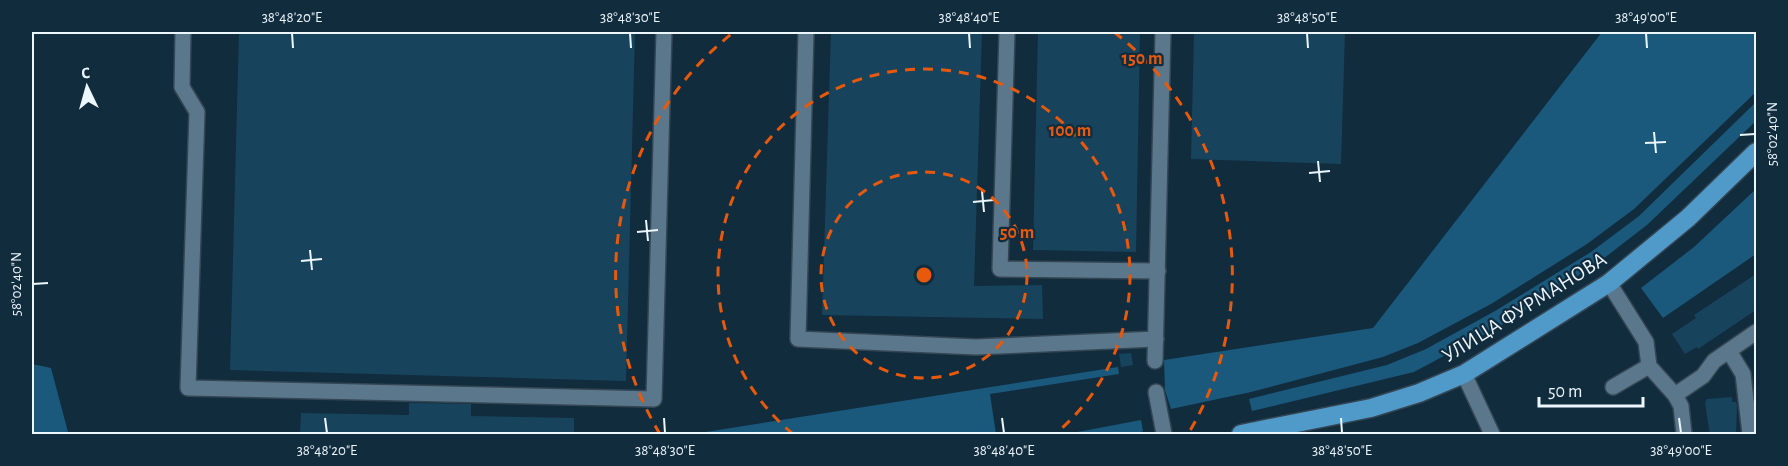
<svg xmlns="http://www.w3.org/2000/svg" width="1788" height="466" viewBox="0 0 1788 466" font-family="'Alegreya Sans',sans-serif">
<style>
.green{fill:#1a587c}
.building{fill:#18435d}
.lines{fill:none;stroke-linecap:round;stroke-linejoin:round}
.minor-casing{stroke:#344553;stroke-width:18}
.major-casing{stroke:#344553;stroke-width:21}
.minor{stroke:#5a778b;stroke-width:15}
.major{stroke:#4f9ac8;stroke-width:18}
.ticks{fill:none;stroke:#ecf6fd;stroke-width:2}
.ring{fill:none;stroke:#e8590c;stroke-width:3;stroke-dasharray:10 8}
.labels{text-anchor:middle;stroke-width:4.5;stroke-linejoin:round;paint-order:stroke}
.street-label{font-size:21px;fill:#ecf6fd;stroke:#112c3d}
.centre{fill:#e8590c;stroke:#112c3d;stroke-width:3}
.ring-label{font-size:18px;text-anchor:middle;font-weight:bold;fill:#e8590c;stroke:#112c3d;stroke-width:4.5;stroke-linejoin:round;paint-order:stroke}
.neatline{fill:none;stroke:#ecf6fd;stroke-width:2}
.ticks-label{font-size:15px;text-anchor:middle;fill:#ecf6fd}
</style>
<rect width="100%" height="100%" fill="#112c3d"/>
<g class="green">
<polygon points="1602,32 1753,32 1756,34 1756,92 1634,209 1587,244 1491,304 1418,343 1383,357 1251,392 1171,409 1165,390 1164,360 1373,328"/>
<polygon points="1756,102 1756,121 1647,225 1599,262 1502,325 1414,372 1252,411 1249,399 1387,365 1426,349 1495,311 1591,252 1639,216"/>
<polygon points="1756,189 1756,254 1663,318 1641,288 1694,247"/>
<polygon points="32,364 51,368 68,432 127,434 32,434"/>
<polygon points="1118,367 1119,374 990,394 996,434 740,434 739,432 693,434"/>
<polygon points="1141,420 1143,431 1139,433 1067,434"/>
</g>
<g class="building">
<polygon points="239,32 635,32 626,381 230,370"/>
<polygon points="831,32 982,32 974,286 1042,285 1043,319 822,315"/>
<polygon points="1038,32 1140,32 1136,252 1033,250"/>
<polygon points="1194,32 1345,32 1341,164 1191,159"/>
<polygon points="1756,274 1756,310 1698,349 1697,347 1685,354 1672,334 1696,318 1694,315"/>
<polygon points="1131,353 1133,365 1121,367 1119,354"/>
<polygon points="1732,397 1732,402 1736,402 1737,405 1736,435 1710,435 1705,403 1707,399"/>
<polygon points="409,403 471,404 471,416 574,418 574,435 300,435 301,413 409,415"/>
</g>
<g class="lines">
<defs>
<g id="minor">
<polyline points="183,32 182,87 197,112 188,388 654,399 664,32"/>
<polyline points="806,32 798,339 976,347 1156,339"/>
<polyline points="1007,32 1000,269 1158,271"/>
<polyline points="1609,283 1646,342 1649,366 1675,395 1681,406 1684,434"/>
<polyline points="1729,351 1743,374 1750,434"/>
<polyline points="1155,361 1163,32"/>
<polyline points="1464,374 1492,434"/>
<polyline points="1613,387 1649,366"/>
<polyline points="1156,392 1164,434"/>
<polyline points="1675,395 1703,376 1714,361 1756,332"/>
</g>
<polyline id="major" points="1241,434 1371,408 1419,393 1464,374 1609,283 1688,218 1756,152"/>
</defs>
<use href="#minor" class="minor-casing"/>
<use href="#major" class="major-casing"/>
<use href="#minor" class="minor"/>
<use href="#major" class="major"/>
</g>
<path class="ticks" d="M292 33 293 48M630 33 631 48M969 33 970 48M1307 33 1308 48M1646 33 1647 48M1654 132 1656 153M1740 135 1755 134M1645 143 1666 142M1318 161 1320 182M1309 173 1330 171M982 191 984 212M973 202 994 200M646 220 648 241M637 232 658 230M310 250 312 270M301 261 322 259M33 284 48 283M325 418 327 433M664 418 665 433M1002 418 1004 433M1341 418 1342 433M1679 418 1681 433"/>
<g class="ring">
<circle cx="924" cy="275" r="103"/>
<path d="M793 434A206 206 0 1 1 1055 434"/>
<path d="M660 434A308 308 0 0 1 734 32M1114 32A308 308 0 0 1 1188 434"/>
</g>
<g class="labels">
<g class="street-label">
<text transform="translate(1524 307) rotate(-32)" y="7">УЛИЦА ФУРМАНОВА</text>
</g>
</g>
<circle cx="924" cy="275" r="9" class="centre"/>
<g class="ring-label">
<text x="1142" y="64">150 m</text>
<text x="1070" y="136">100 m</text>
<text x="1017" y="238">50 m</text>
</g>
<rect width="1788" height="466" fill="none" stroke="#112c3d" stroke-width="66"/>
<g transform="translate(87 87) rotate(355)" stroke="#112c3d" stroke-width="4.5" paint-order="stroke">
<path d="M0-4.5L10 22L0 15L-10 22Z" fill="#ecf6fd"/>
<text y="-9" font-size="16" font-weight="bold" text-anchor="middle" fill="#ecf6fd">С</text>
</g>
<path d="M1539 397v9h104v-9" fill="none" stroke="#ecf6fd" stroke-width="3"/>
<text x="1548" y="397" font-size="18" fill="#ecf6fd" stroke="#112c3d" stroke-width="4.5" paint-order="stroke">50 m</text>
<rect x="33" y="33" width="1722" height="400" class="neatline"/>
<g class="ticks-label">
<text x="292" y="22">38°48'20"E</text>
<text x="630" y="22">38°48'30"E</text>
<text x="969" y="22">38°48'40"E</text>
<text x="1307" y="22">38°48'50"E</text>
<text x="1646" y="22">38°49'00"E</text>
<text transform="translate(1772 134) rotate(-90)" y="5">58°02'40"N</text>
<text transform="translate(16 284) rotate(-90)" y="5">58°02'40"N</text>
<text x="327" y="455">38°48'20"E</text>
<text x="665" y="455">38°48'30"E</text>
<text x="1004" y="455">38°48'40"E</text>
<text x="1342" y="455">38°48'50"E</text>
<text x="1681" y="455">38°49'00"E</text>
</g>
</svg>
